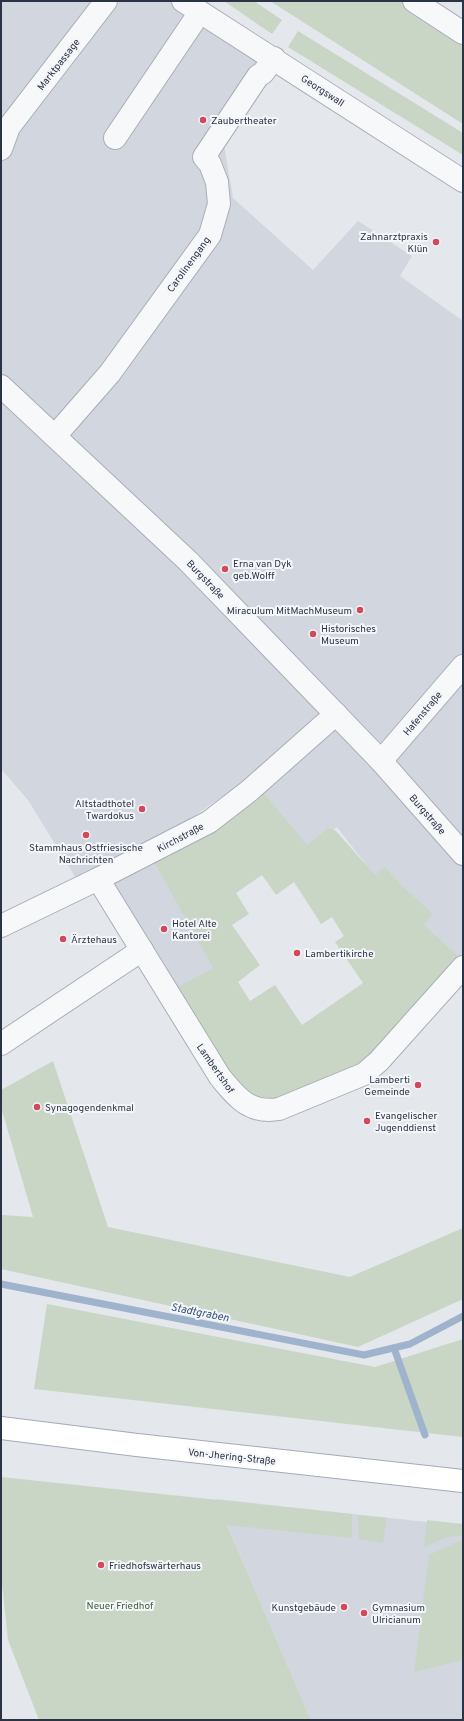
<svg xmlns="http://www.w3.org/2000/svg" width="464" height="1721" viewBox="0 0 464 1721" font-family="Overpass,sans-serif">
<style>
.built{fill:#d2d6de}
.green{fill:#c9d6c5;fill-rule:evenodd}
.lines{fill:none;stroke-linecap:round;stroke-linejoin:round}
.stream{stroke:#9fb4cc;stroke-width:7}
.minor-casing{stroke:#a9aeb7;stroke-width:24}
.major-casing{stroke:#a3abb8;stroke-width:24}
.minor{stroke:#f7f8fa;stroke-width:22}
.major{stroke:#fff;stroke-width:22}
.poi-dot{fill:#d1495b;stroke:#f4f6f9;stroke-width:1.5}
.labels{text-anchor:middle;stroke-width:4;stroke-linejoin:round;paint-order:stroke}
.street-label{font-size:10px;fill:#2b3445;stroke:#f4f6f9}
.poi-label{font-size:10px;fill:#2b3445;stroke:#f4f6f9;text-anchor:start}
.park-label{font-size:10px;fill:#3f6138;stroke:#f4f6f9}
.water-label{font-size:11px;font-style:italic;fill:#34527a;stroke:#f4f6f9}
</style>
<rect width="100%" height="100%" fill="#e4e7ec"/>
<g class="built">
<polygon points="1,1 171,1 274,68 223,139 233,198 313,270 358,221 412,256 400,276 463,321 463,987 442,963 337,827 303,854 245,781 153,844 225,972 174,998 96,871 77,880 28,800 1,769"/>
<polygon points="216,1499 463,1526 463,1720 311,1720"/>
</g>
<g class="green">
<polygon points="224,1 254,1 282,20 272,34"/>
<polygon points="270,1 414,1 463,33 463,124"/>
<polygon points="298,31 463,133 463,155 288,47"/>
<path d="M262 791 307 845 328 828 335 830 375 875 385 867 400 884 433 914 424 925 463 961 379 1061 297 1103 245 1104 171 991 213 968 149 853ZM262 875 276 895 294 882 321 924 332 917 344 936 335 942 363 983 302 1025 275 985 250 1001 238 982 260 965 232 925 249 914 236 893Z"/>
<polygon points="53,1061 108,1227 350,1277 463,1228 463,1299 358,1347 1,1269 1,1215 33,1217 1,1107 1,1090"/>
<polygon points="47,1304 375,1367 463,1339 463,1437 34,1389"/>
<polygon points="1,1477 352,1514 352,1538 227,1525 311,1720 39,1720 8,1640 1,1574"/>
<polygon points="358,1515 387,1518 383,1543 359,1539"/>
<polygon points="427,1520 463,1524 463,1536 447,1537 424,1547"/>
<polygon points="459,1541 463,1541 463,1660 414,1672 429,1555"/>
</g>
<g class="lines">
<g class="stream">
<polyline points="1,1284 364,1355 410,1344 463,1316"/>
<polyline points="394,1348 425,1435"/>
</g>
<defs>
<g id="minor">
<polyline points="183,1 463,181"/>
<polyline points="414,1 463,33"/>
<polyline points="115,138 200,12"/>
<polyline points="1,149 9,127 106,1"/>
<polyline points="1,386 188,561 381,761 463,854"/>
<polyline points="55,436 110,373 210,235 219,204 217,182 210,164 204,157 258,76 263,73 274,58"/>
<polyline points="381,761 463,666"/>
<path d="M98 879 220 1077C237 1098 250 1114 279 1109L364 1074 379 1061 463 967"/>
<polyline points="1,926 98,879 209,822 249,791 336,714"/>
<polyline points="1,1044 142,950"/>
</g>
<polyline id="major" points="1,1428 137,1445 463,1481"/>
</defs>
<use href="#minor" class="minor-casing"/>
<use href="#major" class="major-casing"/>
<use href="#minor" class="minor"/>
<use href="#major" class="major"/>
</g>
<g class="poi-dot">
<circle cx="203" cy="120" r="4"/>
<circle cx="436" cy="242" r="4"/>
<circle cx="225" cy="569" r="4"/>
<circle cx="360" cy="610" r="4"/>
<circle cx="313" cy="634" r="4"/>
<circle cx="142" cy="809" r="4"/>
<circle cx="86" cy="835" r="4"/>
<circle cx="164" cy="929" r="4"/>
<circle cx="63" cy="939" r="4"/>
<circle cx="297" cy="953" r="4"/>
<circle cx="418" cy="1085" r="4"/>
<circle cx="37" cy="1107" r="4"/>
<circle cx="367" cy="1121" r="4"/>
<circle cx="101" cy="1565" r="4"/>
<circle cx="344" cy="1607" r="4"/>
<circle cx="364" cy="1613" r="4"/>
</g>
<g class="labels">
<g class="street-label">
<text transform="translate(58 64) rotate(-52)" y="4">Marktpassage</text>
<text transform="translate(323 90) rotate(33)" y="4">Georgswall</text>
<text transform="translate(188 264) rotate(-54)" y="4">Carolinengang</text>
<text transform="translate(206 579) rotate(46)" y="4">Burgstraße</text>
<text transform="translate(422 713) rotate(-50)" y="4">Hafenstraße</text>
<text transform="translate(428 814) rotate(49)" y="4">Burgstraße</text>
<text transform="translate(180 837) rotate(-28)" y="4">Kirchstraße</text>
<text transform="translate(216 1068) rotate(55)" y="4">Lambertshof</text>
<text transform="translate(232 1456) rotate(6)" y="4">Von-Jhering-Straße</text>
</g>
<g class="poi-label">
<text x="211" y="124">Zaubertheater</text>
<text x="428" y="240" text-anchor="end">Zahnarztpraxis<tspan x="428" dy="12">Klün</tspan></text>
<text x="233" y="567">Erna van Dyk<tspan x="233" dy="12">geb.Wolff</tspan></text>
<text x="352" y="614" text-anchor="end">Miraculum MitMachMuseum</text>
<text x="321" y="632">Historisches<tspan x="321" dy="12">Museum</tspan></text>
<text x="134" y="807" text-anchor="end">Altstadthotel<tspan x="134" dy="12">Twardokus</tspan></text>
<text x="86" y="851" text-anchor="middle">Stammhaus Ostfriesische<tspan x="86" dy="12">Nachrichten</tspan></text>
<text x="172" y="927">Hotel Alte<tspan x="172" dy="12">Kantorei</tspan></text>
<text x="71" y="943">Ärztehaus</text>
<text x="305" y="957">Lambertikirche</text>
<text x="410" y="1083" text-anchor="end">Lamberti<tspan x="410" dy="12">Gemeinde</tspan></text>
<text x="45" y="1111">Synagogendenkmal</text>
<text x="375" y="1119">Evangelischer<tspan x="375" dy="12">Jugenddienst</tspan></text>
<text x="109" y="1569">Friedhofswärterhaus</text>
<text x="336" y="1611" text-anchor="end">Kunstgebäude</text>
<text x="372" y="1611">Gymnasium<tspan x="372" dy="12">Ulricianum</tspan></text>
</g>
<g class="park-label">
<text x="120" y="1609">Neuer Friedhof</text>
</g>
<g class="water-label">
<text transform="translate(200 1312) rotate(11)" y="4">Stadtgraben</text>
</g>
</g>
<rect width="464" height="1721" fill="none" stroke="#2b3445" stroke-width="4"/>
</svg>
